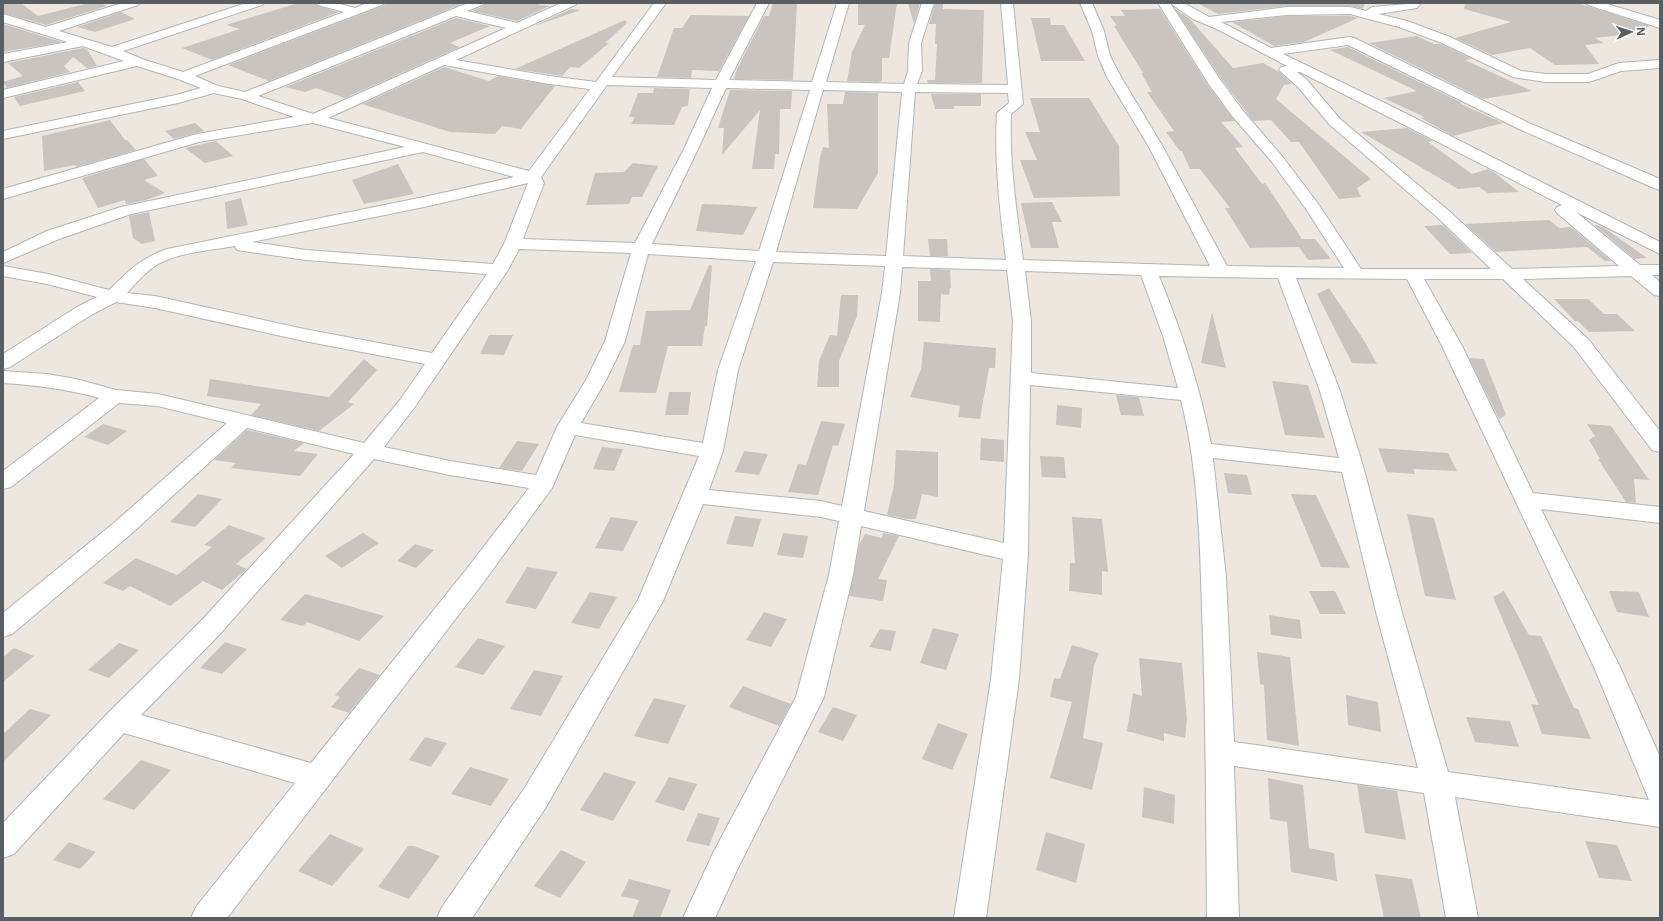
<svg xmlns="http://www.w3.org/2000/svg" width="1663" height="921" font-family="'Open Sans',sans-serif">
	<rect width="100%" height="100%" fill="#ede7df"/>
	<g fill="#c9c4bf">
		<polygon points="3,3 21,3 38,16 89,3 100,3 107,6 46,25 3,13"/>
		<polygon points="298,3 314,3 318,6 339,12 212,60 182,48 240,29 226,25"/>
		<polygon points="386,3 464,3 269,81 228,65 383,6"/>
		<polygon points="486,3 542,3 538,5 550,6 517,21 472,11 483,6"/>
		<polygon points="773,3 797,3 793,80 734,79 737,69 764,16 769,16"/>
		<polygon points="858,3 897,3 889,58 882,58 882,81 878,82 847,81 852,52 865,25 858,25"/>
		<polygon points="908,3 920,3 914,24"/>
		<polygon points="1197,3 1365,3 1363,9 1350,6 1287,6 1218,14"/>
		<polygon points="1465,3 1578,3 1650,26 1621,35 1595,38 1604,43 1585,45 1599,64 1555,65 1530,48 1492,55 1455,38 1511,22 1464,9"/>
		<polygon points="935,4 943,4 943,9 984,10 982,83 928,83 927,80 935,80 937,44 935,44 936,24 929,24"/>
		<polygon points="571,9 581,10 534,26"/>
		<polygon points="1160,9 1207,84 1235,121 1221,122 1243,147 1235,148 1262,184 1265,183 1302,239 1315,239 1331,259 1308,260 1299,247 1250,248 1225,208 1230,208 1200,169 1190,169 1182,151 1180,151 1166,132 1174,131 1147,92 1152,92 1141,73 1143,73 1114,26 1117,26 1110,16 1125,16 1121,10"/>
		<polygon points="1175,9 1189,18 1233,68 1263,63 1281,73 1292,84 1284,85 1276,99 1371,179 1357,188 1361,197 1339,199 1299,142 1291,142 1271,120 1253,121 1220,77"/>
		<polygon points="121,12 135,19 95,32 77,27"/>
		<polygon points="691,15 749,16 719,71 692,70 691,78 657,77 674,28 682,28"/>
		<polygon points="1287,16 1350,16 1358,18 1304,42 1274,46 1232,22"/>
		<polygon points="456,18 490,26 450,43 460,47 345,98 316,88 305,92 285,87"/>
		<polygon points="1031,18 1050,18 1051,25 1064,25 1085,61 1041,61"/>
		<polygon points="625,20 627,23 605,43 609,43 579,68 570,67 562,76 515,69"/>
		<polygon points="3,24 62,42 3,52"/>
		<polygon points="1417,36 1434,44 1441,44 1472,59 1465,60 1532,91 1483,99 1369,43"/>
		<polygon points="1348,47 1462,103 1459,103 1503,123 1453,136 1421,118 1424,117 1384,98 1417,91 1330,50"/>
		<polygon points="83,48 87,49 97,66 87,68 73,57 64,66 70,72 7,88 3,82 23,76 8,63"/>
		<polygon points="444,67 489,81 498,76 555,86 521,129 502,126 495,134 450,132 362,104"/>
		<polygon points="78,82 85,91 20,106 14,97"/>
		<polygon points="654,88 690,89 688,106 682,107 674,125 631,124 635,117 629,117 638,93 653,93"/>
		<polygon points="730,90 792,91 791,109 780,109 779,154 775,154 774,169 752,169 760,110 722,155 724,128 718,128"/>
		<polygon points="845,92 878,93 878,173 857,209 813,208 820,157 823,147 829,148 827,104 843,104"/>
		<polygon points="931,94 981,94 981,106 954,106 954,109 935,109"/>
		<polygon points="1030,98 1089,98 1119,146 1120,196 1034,198 1020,160 1037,160 1025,132 1040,132"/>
		<polygon points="110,120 125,140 127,140 136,150 76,167 75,165 44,171 42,136"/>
		<polygon points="195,123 204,131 174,139 165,131"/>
		<polygon points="1407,128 1433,141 1428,142 1472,174 1488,169 1495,173 1519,192 1488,193 1479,187 1458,189 1361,132"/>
		<polygon points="216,141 233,156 205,163 185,148"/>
		<polygon points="144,159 158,176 144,180 165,193 146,200 126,204 125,200 98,208 82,178"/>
		<polygon points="633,163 658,166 642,197 632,197 629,204 586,205 595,173 624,172"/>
		<polygon points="398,164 414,194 364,204 352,180"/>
		<polygon points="241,198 248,225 227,229 225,202"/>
		<polygon points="1052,202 1062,222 1052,222 1059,248 1031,248 1021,203"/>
		<polygon points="702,204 729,205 757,207 743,235 696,231"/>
		<polygon points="149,212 155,241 142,244 133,238 129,216"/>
		<polygon points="1549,220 1559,228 1571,227 1611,261 1605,261 1587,247 1496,252 1465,224"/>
		<polygon points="1443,225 1472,253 1450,254 1424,226"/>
		<polygon points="1594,225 1603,227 1647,258 1635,259"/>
		<polygon points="928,239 947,239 948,256 930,256"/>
		<polygon points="709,265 712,266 707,326 705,326 702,346 668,346 656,393 619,392 633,345 640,345 646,311 690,310"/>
		<polygon points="930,269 950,270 951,288 950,288 949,295 941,294 940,322 918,321 918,281 931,281"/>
		<polygon points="1329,288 1365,342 1377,364 1352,363 1317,294"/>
		<polygon points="841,295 858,295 857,316 839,361 839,387 817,387 819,361 830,335 837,336"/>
		<polygon points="1554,299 1588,299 1604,314 1617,314 1635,331 1589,332 1578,321 1575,321"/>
		<polygon points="1212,312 1226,368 1201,363"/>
		<polygon points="489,335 513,335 504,355 480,354"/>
		<polygon points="924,342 996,348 995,368 989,368 980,419 958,417 960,406 910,397 921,369"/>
		<polygon points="1469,358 1484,359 1506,415 1499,419"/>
		<polygon points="364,359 377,370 348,402 354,404 319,431 251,415 261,404 207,396 210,379 329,397"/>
		<polygon points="1272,381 1308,385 1325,438 1285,435"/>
		<polygon points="669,392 691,392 688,415 665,415"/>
		<polygon points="1116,395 1139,397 1144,416 1121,415"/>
		<polygon points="1057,405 1082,408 1081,428 1056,425"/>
		<polygon points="821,421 845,424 838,446 833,445 818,495 788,492 798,464 806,465"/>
		<polygon points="103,424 127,431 108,445 84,437"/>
		<polygon points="1587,424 1611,426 1649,480 1634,479 1636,503 1626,502 1598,459 1600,459 1589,440 1595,436"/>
		<polygon points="247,430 304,443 294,451 318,454 300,476 231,468 236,463 214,460"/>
		<polygon points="981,438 1004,440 1004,462 980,460"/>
		<polygon points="517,441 539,444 522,471 499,468"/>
		<polygon points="602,447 623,449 614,471 593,469"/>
		<polygon points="1378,448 1448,453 1457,471 1413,469 1415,474 1387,472"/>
		<polygon points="896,450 938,452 938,497 922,494 916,519 907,519 887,515 894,485"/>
		<polygon points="744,451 768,454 759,475 735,472"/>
		<polygon points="1040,456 1064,457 1066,478 1042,477"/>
		<polygon points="1224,473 1247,475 1252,495 1228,493"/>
		<polygon points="198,494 222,499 195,527 170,522"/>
		<polygon points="1291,494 1316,495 1350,568 1321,567"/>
		<polygon points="1407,514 1434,518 1456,600 1425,596"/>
		<polygon points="735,516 761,519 753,547 726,544"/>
		<polygon points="611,517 638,521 623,551 595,548"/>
		<polygon points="1072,517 1102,519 1108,572 1102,571 1102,595 1069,591 1070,563 1075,563"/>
		<polygon points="229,525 266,538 236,564 247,569 222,590 203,581 170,606 130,586 123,591 103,583 136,558 177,575 212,547 204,545"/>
		<polygon points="363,533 379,543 342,568 325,556"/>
		<polygon points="783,533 808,536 803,558 777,555"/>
		<polygon points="883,533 899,536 878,579 887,580 883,601 849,596 859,545 865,534 882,538"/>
		<polygon points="415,544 434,550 416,568 397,561"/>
		<polygon points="527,567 558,572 536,609 505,603"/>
		<polygon points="1309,591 1335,591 1346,614 1320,614"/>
		<polygon points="1504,591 1529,635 1541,636 1574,708 1578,709 1591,739 1542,734 1531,704 1539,705 1493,597"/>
		<polygon points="1609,591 1639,592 1649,617 1617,612"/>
		<polygon points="590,592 617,597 599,629 571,623"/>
		<polygon points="305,594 346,605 384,616 359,641 307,622 303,626 280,620"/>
		<polygon points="764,612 787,619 771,647 746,640"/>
		<polygon points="1269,615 1300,620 1302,639 1271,635"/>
		<polygon points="933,628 959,634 946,670 920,663"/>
		<polygon points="880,629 896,631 891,651 869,647"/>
		<polygon points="478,638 505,646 483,675 455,667"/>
		<polygon points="225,642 247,649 222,674 200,668"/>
		<polygon points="119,643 139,650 109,678 88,670"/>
		<polygon points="1072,645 1099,653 1094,666 1083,738 1103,743 1092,790 1050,778 1072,702 1050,697 1054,678 1060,679"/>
		<polygon points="14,648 34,656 3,682 3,657"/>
		<polygon points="1257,652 1290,657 1299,746 1267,740 1264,685 1260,684"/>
		<polygon points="1139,658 1182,663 1187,720 1185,738 1164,733 1164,741 1127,731 1133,693 1142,696"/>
		<polygon points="359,668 380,675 349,713 331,707 340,697 335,695"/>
		<polygon points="534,670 563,676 541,716 510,709"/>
		<polygon points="743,686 791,704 779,726 729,707"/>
		<polygon points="1346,695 1378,702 1381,732 1348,725"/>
		<polygon points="654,698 686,705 668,744 634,736"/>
		<polygon points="833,707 857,715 843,741 818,732"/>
		<polygon points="30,709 51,715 3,762 3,734"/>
		<polygon points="1466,717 1510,721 1519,747 1475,742"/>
		<polygon points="938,723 968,734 952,770 922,759"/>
		<polygon points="425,737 447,743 431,767 409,760"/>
		<polygon points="141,760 171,770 134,810 103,799"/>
		<polygon points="470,767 509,779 491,806 451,794"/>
		<polygon points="604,772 636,782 613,821 580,810"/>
		<polygon points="669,777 697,784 684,811 655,802"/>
		<polygon points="1268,778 1303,785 1309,848 1334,853 1337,881 1291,872 1287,822 1270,819"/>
		<polygon points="1357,785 1397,791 1406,840 1365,833"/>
		<polygon points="1144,787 1175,795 1174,824 1142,817"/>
		<polygon points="698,813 720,818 709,846 686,841"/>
		<polygon points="1046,832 1085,844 1076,883 1036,870"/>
		<polygon points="330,834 364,849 332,886 298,871"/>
		<polygon points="1585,841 1617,845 1632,881 1599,878"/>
		<polygon points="69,842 96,852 80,869 53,860"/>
		<polygon points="408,846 414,846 440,856 409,899 378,887"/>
		<polygon points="561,850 586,862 560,898 534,886"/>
		<polygon points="1375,874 1412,879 1421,918 1384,918"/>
		<polygon points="629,879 671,890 660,918 632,918 639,900 621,896"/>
	</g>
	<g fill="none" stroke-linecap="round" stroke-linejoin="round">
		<defs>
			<g id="street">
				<path d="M122,3h18l-2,2 -79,26 53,16 134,-44h18l-2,2 -139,46 19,8 41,13 161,-60 -26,-7 -2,-2h20l19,5 12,-5h17l-2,2 -187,71 23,10 27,6 223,-89h16l-2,2 -15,6 50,12 44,-20h16l-2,2 -119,55 93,16 47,6 58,-79h12l-54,74 104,3 41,-77h12l-40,77 83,2 25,-79h12l-23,79 78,2 4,-13 1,-28 13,-40h12l-13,40 1,28 -5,13 91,1 -7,-82h12l10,101 -12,10c-2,50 6,98 12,146l187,6 -61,-119 -42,-70 -9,-21 -6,-25 -12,-28h12l12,28 6,25 11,21 42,70 64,119 117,2 -38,-59 -34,-47 -39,-45 -25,-34 -50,-80h12l49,75 24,33 39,45 37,49 42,64h130l-54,-52 -107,-92 -33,-39 -18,-16 2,-3 6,-1 -68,-36 -26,-11 -23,-16h14l25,14 78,-10h63l16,4 6,-4 49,-4 -4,5 -39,6 29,7 43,16 71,34 25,3h42l31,-11 41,-3v8l-39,3 -32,11h-43l-33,-5 -71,-34 -43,-16 -49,-13 -63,1 -66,7 50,26 79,-11 4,1 175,85 131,56v11l-6,-2 -135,-59 -171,-84 -65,9 112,54 265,134v12l-84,-42 64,53h20v10h-8l8,7v14l-6,-1 -23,-19 -108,3 65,60 72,92v21l-8,-2 -78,-103 -71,-68h-79l38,67 71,147 127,14v16l-119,-14 79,158 40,90v70l-205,-30 23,121h-32l-22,-125 -190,-27 5,152h-32c-1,-103 -1,-205 -5,-308 -2,-70 -4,-142 -21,-210l-151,-15 -2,169 -9,125 -33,239h-32l37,-239 12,-120 -142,-33 -8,49 -29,122 -87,173 -22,48h-32l30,-65 83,-156 33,-122 10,-54 -18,-4 -118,-13 -40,97 -117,206 -74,111h-35l5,-11 82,-118 114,-189 61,-144 -124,-21 -23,53 -69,95 -256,335h-36l5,-11 99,-124 -171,-50 -110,121 -11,4v-35l106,-111 92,-91 153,-167 -107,-26 -116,106 -119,100 -9,3v-24l112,-91 112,-99 -69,-17 -39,-3 -108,84 -8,2v-18l96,-73c-32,-9 -63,-13 -96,-15v-12l44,3 29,5 40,11 42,4 206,49 36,-43 25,-36 -121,-23 -149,-33 -39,-6 -25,13 -81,52 -7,2v-15l74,-47 20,-10 -50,-13 -44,-8v-10l45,8 61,16c21,-20 30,-31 58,-41l257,-52 90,-20 -91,-25 -292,62 -72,25 -56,24v-11l44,-21 74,-24 284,-60 -92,-24 -114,19 -196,57v-10l194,-55 97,-17 -52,-18 -28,-6 -36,10 -175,36v-8l173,-36 25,-7 -23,-9 -41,-13 -134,32v-8l121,-29 -41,-15 -80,16v-8l65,-12 -65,-20v-8l43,13zM456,16l50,12 -193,86 -55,-18zM444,65l105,19 41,5 -61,82 -201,-53zM1297,72h3l262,133 -5,2 -2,3 2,3 62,53 -107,3 -63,-58 -109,-92 -33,-39zM607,85l105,3 -28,61 -49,94 -112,-4 21,-56 -3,-6zM726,88l84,2 -51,161 -107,-7 46,-95zM823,90l79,2 -16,164 -110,-4zM915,92l93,1 1,10 -12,10c-3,49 3,98 9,147l-103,-4zM528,183l-24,61 -11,20 -187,-14 -54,-8 172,-35zM235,246l2,4 6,1 63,9 181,14 -55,79 -128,-24 -149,-33 -28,-3c10,-11 22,-25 35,-31 22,-10 49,-12 73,-16zM519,249l112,4 -26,88 -19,39 -29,47 -21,48 -86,-14 -66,-14 30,-39 94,-138zM648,254l108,7 -38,109 -15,73 -122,-20 25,-43 19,-39zM773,262l112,4 -3,27 -40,213 -21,-5 -112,-11 14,-39 15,-81zM902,267l105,3 6,51 -9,222 -140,-32 36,-218zM1025,271l116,4 22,61 15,52 -147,-15v-52zM1159,276l119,2 42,113 19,67 -128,-14c-11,-58 -30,-114 -52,-168zM1296,278l111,1 35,67 152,321 55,133 -201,-28 -45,-156 -40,-150 -23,-75zM1213,458l129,14 35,144 41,152 -184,-26 -8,-165zM374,459l76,16 79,13 -64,83 -154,192 -170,-48 78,-80z"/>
				<polygon points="1586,3 1604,3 1660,20 1660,28 1588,5"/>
			</g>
		</defs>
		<use href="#street" stroke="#b1b5b8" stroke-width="2"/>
		<use href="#street" fill="#fff" fill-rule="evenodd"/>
	</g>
	<rect width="1663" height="921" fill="none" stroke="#585e62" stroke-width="8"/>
	<g transform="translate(1631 32) rotate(87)" stroke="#ffffff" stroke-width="3" paint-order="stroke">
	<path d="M0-3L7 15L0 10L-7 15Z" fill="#585e62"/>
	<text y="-6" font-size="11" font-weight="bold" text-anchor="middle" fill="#585e62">N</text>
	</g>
</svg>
